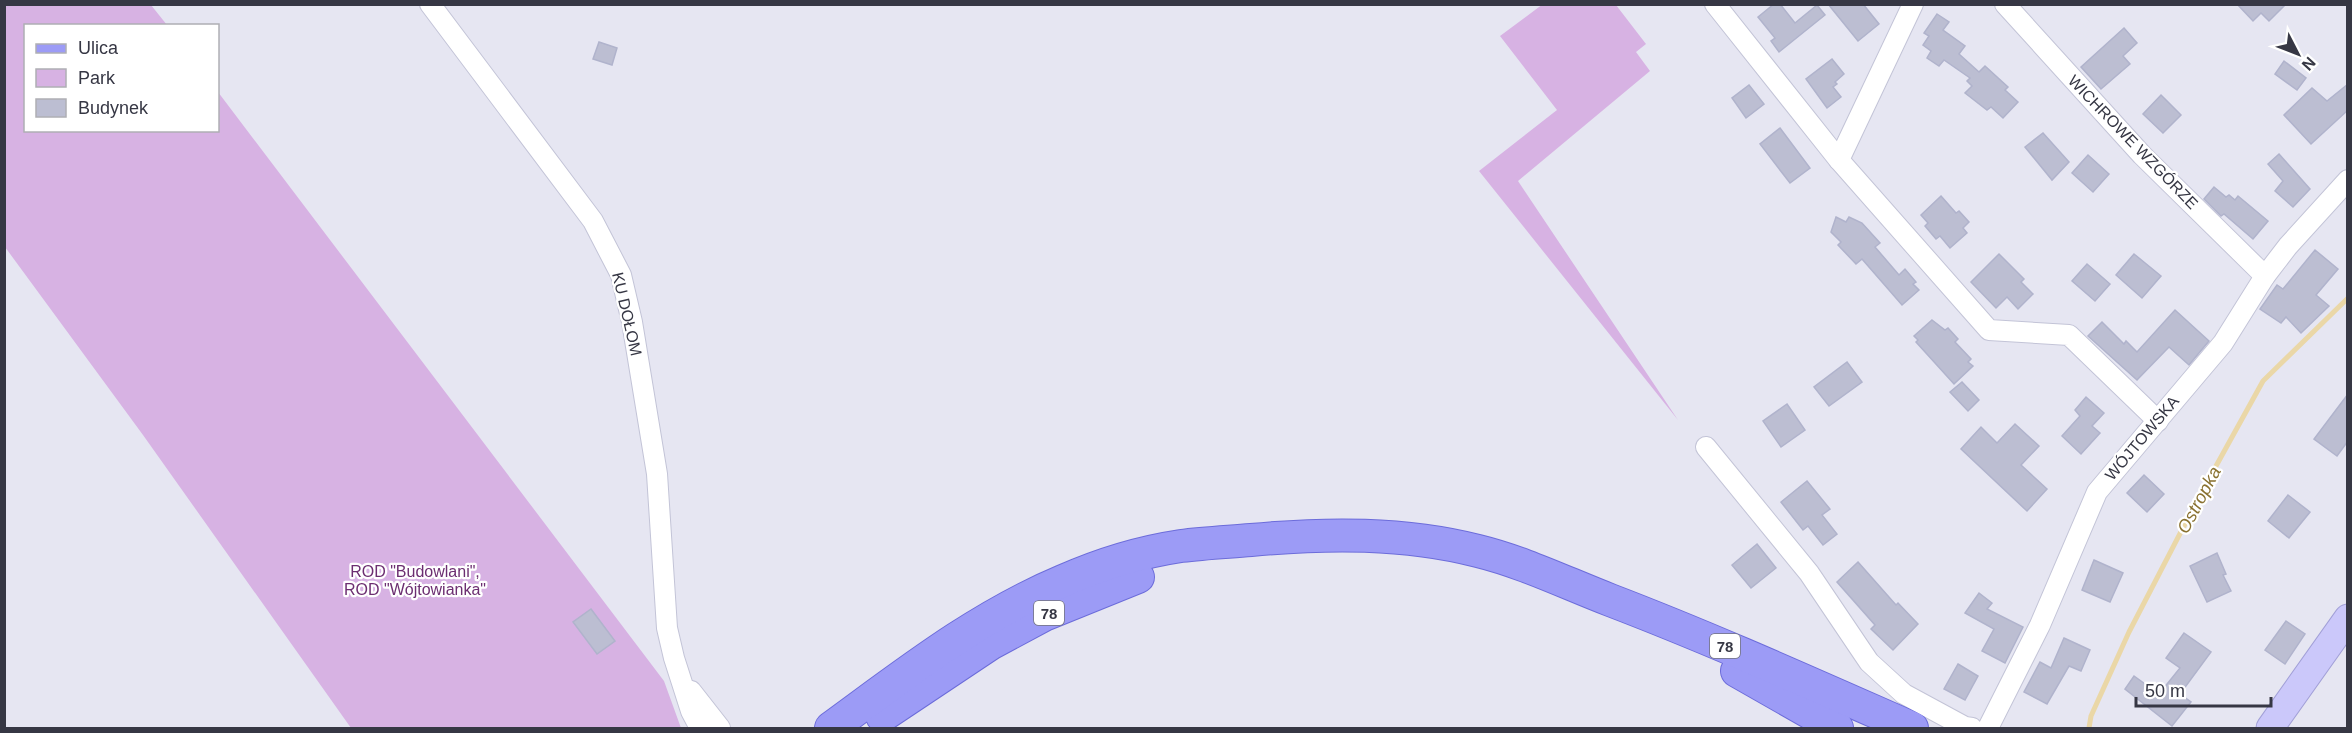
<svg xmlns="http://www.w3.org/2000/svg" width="2352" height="733" font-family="Helvetica,sans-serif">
	<rect width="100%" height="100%" fill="#e6e6f2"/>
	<g fill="#d7b2e3">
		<polygon points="1543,4 1616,5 1646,44 1636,52 1650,71 1518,181 1678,420 1479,171 1557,110 1500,36"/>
		<polygon points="4,5 151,5 167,25 26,26 26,130 218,130 218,92 664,681 681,728 351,728 143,435 5,247"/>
	</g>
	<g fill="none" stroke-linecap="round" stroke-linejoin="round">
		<polyline stroke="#ead7a7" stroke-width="5" points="2089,728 2091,716 2129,632 2200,495 2263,381 2348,298"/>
	</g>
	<g fill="#bcbed2" stroke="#b0b3cc" stroke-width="1.5">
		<polygon points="1774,4 1780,4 1795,23 1817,5 1825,15 1779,52 1771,41 1775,38 1758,17"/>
		<polygon points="1828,4 1863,4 1879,24 1858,41"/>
		<polygon points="2237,4 2286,4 2269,21 2261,13 2253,21"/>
		<polygon points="1937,14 1949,22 1943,30 1965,46 1959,54 1979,72 1985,66 2008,87 2005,90 2018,102 2003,118 1991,107 1987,110 1965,93 1972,86 1967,81 1970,78 1944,60 1939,66 1927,58 1931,51 1923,45 1929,36 1924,33"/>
		<polygon points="2124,28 2137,43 2123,56 2130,64 2101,89 2081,67"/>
		<polygon points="599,42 617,48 612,65 593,59"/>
		<polygon points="1832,59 1844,74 1835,82 1837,84 1833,87 1841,97 1827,108 1806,79"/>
		<polygon points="2284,61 2306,78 2297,90 2275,74"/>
		<polygon points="2348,84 2348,110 2311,144 2284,115 2312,88 2327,101"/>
		<polygon points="1749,85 1764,104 1746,118 1732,98"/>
		<polygon points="2161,95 2181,115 2163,133 2143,114"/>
		<polygon points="1780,128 1810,168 1790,183 1760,144"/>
		<polygon points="2043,133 2069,162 2052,180 2025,147"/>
		<polygon points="2279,154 2310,189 2293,207 2275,191 2283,181 2268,164"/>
		<polygon points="2088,155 2109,174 2093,192 2072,173"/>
		<polygon points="2214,187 2226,197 2229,195 2235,200 2238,196 2268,221 2253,239 2224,214 2221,216 2204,199"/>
		<polygon points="1941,196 1956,213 1959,211 1969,222 1963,228 1967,233 1950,248 1940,236 1936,239 1925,226 1928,223 1921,215"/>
		<polygon points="1836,217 1846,222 1849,217 1862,223 1880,243 1875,247 1899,275 1905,269 1916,282 1913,284 1919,290 1902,305 1862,259 1856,264 1838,245 1841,242 1831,232"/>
		<polygon points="2315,250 2338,269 2316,295 2329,306 2301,333 2286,317 2281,323 2260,309 2277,285 2283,289"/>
		<polygon points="1999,254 2024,279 2021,282 2033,294 2018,309 2007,297 1996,308 1971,282"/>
		<polygon points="2134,254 2161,276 2142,298 2116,275"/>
		<polygon points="2087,264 2110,284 2095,301 2072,281"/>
		<polygon points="2175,310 2209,341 2189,365 2169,347 2137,380 2088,336 2102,322 2124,344 2126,341 2137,352"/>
		<polygon points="1932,320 1945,330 1948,328 1958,339 1955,342 1971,359 1968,362 1973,366 1954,384 1916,342 1918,340 1914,336"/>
		<polygon points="1847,362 1862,382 1829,406 1814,387"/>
		<polygon points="1962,382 1979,400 1968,411 1950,392"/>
		<polygon points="2348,394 2348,441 2337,456 2314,439"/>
		<polygon points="2086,397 2104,413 2092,426 2100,433 2081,454 2062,436 2080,416 2075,410"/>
		<polygon points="1787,404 1805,430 1781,447 1763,421"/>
		<polygon points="2015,424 2039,446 2021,465 2047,489 2027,511 1961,449 1981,427 1997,443"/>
		<polygon points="2144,475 2164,494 2147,512 2127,493"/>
		<polygon points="1807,481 1830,509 1822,515 1837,534 1823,545 1808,526 1803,530 1781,502"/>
		<polygon points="2288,495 2310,512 2289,538 2268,521"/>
		<polygon points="1757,544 1776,568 1751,588 1732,565"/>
		<polygon points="2217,553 2226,574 2223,575 2231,591 2207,602 2190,566"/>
		<polygon points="2094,560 2123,573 2110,602 2082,590"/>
		<polygon points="1858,562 1896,605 1898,603 1918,624 1893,650 1871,629 1875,625 1837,582"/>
		<polygon points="1979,593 1992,603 1987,609 2023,627 2005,663 1982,651 1994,629 1965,613"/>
		<polygon points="591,609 615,641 597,654 573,622"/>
		<polygon points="2286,621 2305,634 2285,664 2265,650"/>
		<polygon points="2184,633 2211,652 2180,694 2191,702 2172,726 2125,689 2134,676 2159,694 2180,668 2166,658"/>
		<polygon points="2064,638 2090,650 2081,671 2069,666 2047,704 2024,692 2040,662 2051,668"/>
		<polygon points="1958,664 1978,676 1965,700 1944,689"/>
	</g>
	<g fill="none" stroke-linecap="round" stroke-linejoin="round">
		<defs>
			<g id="street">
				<polyline points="430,4 593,221 621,275 632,322 657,474 667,628 674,658 691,711 700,728"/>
				<polyline points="1715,4 1839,160 1989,330 2069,335 2158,421"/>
				<polyline points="2005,4 2142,155 2265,276"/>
				<polyline points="1839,160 1913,4"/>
				<polyline points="1706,447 1809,573 1869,662 1904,694 1965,727 1972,728"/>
				<polyline points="691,691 720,728"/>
				<polyline points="1988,728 2040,625 2097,492 2223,343 2265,276 2288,246 2348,180"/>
			</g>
			<polyline id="secondary" points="2270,728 2348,618"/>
			<g id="primary">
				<polyline points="1737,671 1837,728"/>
				<polyline points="882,716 990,644 1044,615 1138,577"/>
				<path d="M831,728c74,-54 146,-111 232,-147 36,-16 78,-29 118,-35 23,-3 46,-4 70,-6 75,-7 153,-8 227,11 45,11 88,32 132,49 102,39 202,84 302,128"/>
			</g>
		</defs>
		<use href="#street" stroke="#c3c4d7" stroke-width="22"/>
		<use href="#secondary" stroke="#a2a0d7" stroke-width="29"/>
		<use href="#primary" stroke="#6c6cda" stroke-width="34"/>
		<use href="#street" stroke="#fff" stroke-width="20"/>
		<use href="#secondary" stroke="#cbc8fa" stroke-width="27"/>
		<use href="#primary" stroke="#9c9bf6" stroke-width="32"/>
	</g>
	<g text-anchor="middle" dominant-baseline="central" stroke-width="4.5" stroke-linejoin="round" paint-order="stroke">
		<g fill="#fff" stroke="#72737c" stroke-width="1.5">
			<rect x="1034" y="601" width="30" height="24" rx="4.5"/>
			<rect x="1710" y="634" width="30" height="24" rx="4.5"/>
		</g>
		<g font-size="15" font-weight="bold" fill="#363744">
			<text x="1049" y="613">78</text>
			<text x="1725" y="646">78</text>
		</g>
		<g font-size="16" fill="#363744" stroke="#fff">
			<text transform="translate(2133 142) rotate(46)">WICHROWE WZGÓRZE</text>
			<text transform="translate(627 314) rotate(77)">KU DOŁOM</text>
			<text transform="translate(2142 438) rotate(-50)">WÓJTOWSKA</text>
		</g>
		<g font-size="16" fill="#6c2e71" stroke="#fff">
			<text x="415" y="571">ROD "Budowlani",<tspan x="415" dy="18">ROD "Wójtowianka"</tspan></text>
		</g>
		<g font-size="18" font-style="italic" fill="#897130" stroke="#fff">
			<text transform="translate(2199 500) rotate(-62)">Ostropka</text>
		</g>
	</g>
	<rect width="2352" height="733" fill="none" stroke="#363744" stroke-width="12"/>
	<rect x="24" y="24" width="195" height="108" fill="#ffffff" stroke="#afafb4" stroke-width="1.5"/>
	<rect x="36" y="44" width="30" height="9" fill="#9c9bf6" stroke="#afafb4" stroke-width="1.5"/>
	<text x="78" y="54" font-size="18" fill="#363744">Ulica</text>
	<rect x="36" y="69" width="30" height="18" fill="#d7b2e3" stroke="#afafb4" stroke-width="1.5"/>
	<text x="78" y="84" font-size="18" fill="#363744">Park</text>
	<rect x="36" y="99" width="30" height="18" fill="#bcbed2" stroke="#afafb4" stroke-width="1.5"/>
	<text x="78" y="114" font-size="18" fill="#363744">Budynek</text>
	<g transform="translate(2298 54) rotate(132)" stroke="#ffffff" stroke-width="4.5" paint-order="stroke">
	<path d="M0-4.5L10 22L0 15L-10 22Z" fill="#363744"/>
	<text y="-9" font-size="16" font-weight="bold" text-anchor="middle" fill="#363744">N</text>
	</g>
	<path d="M2136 697v9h135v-9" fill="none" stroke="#363744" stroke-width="3"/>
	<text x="2145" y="697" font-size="18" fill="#363744" stroke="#ffffff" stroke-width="4.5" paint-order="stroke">50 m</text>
</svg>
